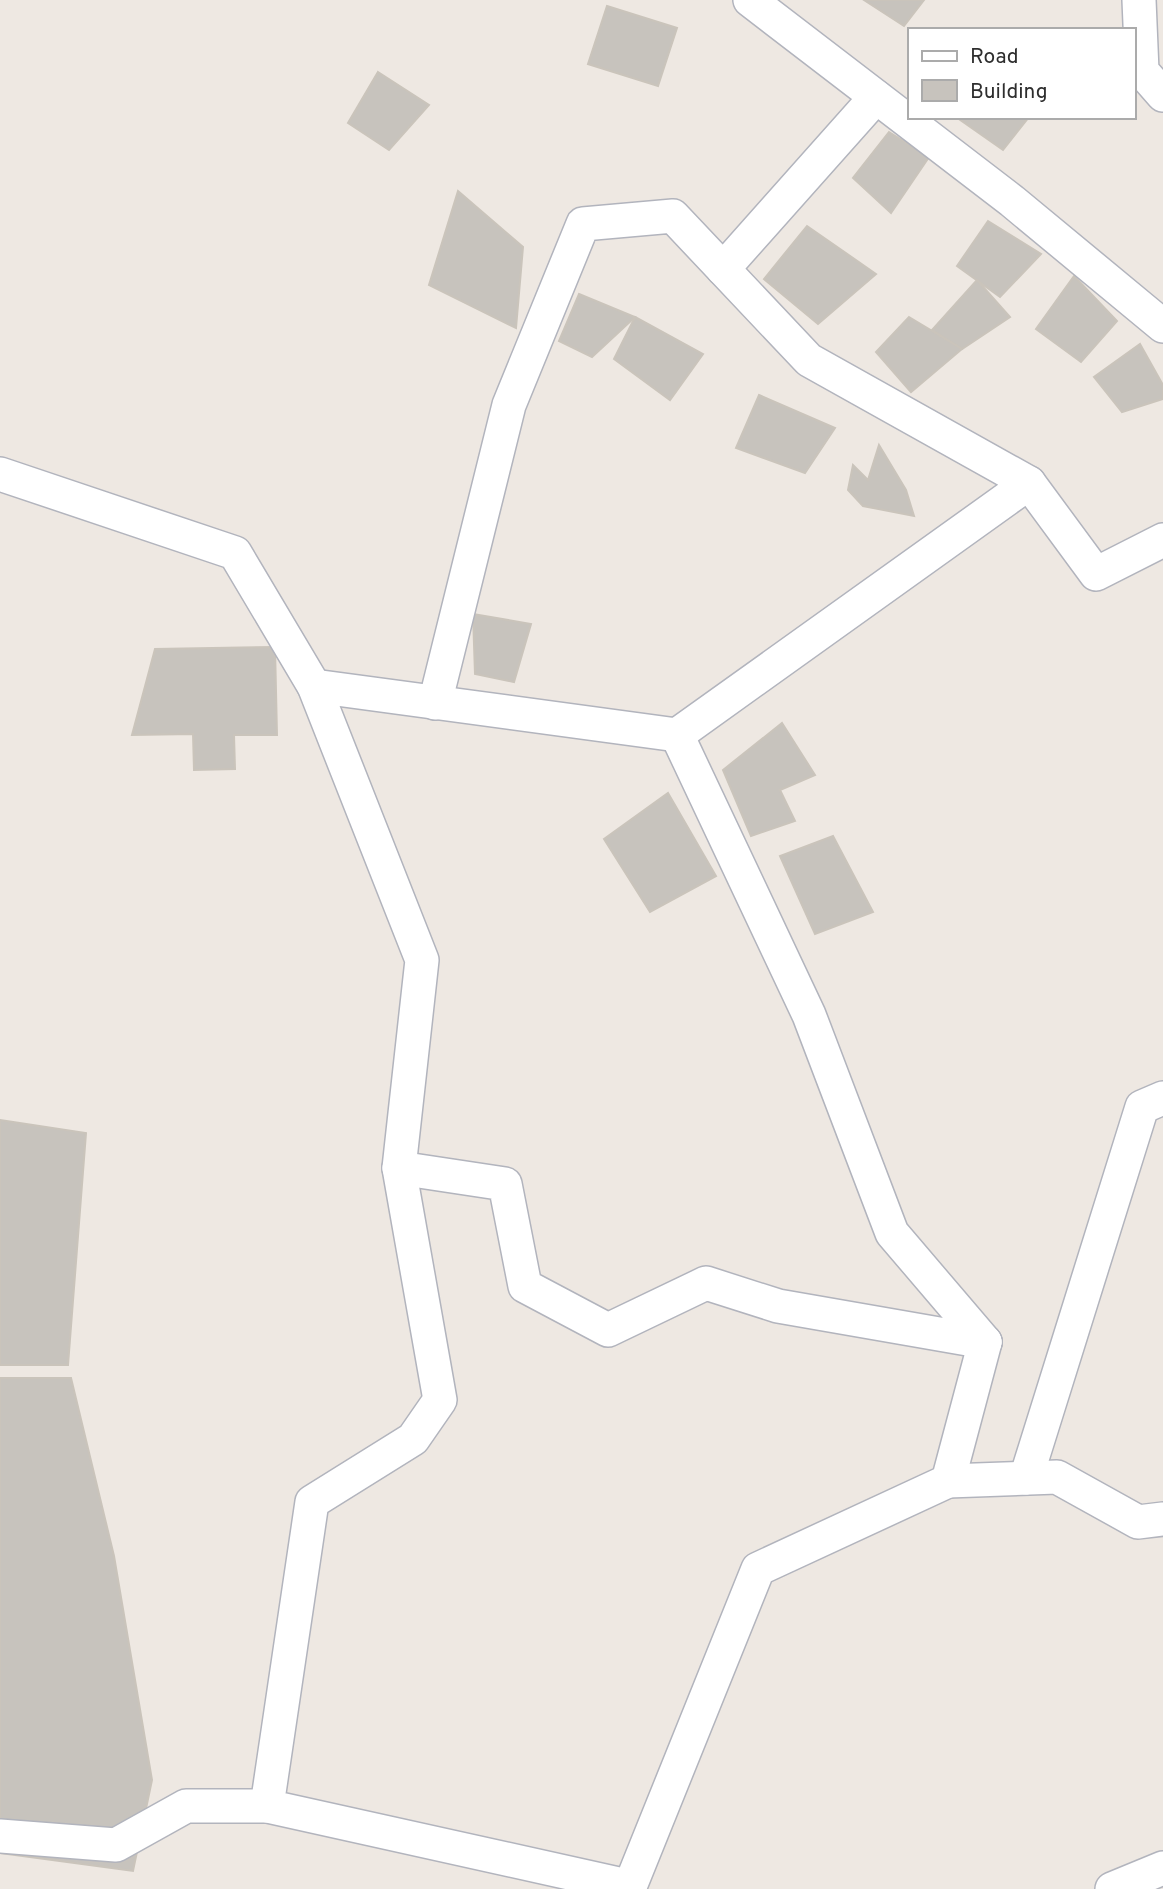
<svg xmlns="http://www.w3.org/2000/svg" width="1163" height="1889" font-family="Overpass,sans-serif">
	<rect width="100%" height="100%" fill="#eee8e2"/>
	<g fill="#c7c3bd" stroke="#cac4bb" stroke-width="2">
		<polygon points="864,0 924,0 904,26"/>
		<polygon points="607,6 677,28 658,86 588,64"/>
		<polygon points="378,72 429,105 389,150 348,123"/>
		<polygon points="956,117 1029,117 1003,150"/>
		<polygon points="889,132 929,157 891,213 853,178"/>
		<polygon points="458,191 523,247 516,328 429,285"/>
		<polygon points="988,221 1041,254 1000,297 957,266"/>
		<polygon points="807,226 876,274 818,324 764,279"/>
		<polygon points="1074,276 1117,321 1081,362 1036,329"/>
		<polygon points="977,280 1010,317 962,349 932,330"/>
		<polygon points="579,294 635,317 592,357 559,341"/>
		<polygon points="635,317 703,354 670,400 614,359"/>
		<polygon points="909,317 962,349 911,392 876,352"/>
		<polygon points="1140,344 1163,385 1163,399 1122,412 1094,377"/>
		<polygon points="759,395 835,428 805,473 736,448"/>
		<polygon points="879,445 906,490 914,516 863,506 848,490 853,465 868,480"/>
		<polygon points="473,614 531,624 514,682 475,674"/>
		<polygon points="275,647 277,735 234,735 235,769 194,770 193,734 132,735 155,649"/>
		<polygon points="782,723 815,775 780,790 795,821 751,836 723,770"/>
		<polygon points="668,793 716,876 650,912 604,839"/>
		<polygon points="833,836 873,912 815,934 780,856"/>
		<polygon points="0,1120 86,1133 68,1365 0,1365"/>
		<polygon points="0,1378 71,1378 114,1556 152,1780 133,1871 0,1853"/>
	</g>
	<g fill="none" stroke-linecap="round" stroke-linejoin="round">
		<defs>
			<g id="minor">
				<polyline points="750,0 1012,201 1163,326"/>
				<polyline points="1139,0 1142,71 1163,95"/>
				<polyline points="723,269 876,97"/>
				<polyline points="0,474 235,553 314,686 422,960 399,1168 440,1400 413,1439 312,1502 267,1806 628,1886"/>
				<polyline points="1029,483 1096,574 1163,540"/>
				<polyline points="314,686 677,735"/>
				<polyline points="435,703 509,405 583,224 673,216 809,360 1029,483 677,735 809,1015 892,1233 985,1342"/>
				<polyline points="399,1168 505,1184 525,1286 608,1330 706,1283 778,1306 985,1342"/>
				<polyline points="1026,1478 1142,1107 1163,1098"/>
				<polyline points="948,1481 1057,1477 1138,1522 1163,1519"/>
				<polyline points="0,1836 116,1845 186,1806 267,1806"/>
				<polyline points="629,1889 758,1569 948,1481 985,1342"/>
				<polyline points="1112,1889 1163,1868"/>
			</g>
		</defs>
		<use href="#minor" stroke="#b2b4bd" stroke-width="36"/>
		<use href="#minor" stroke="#fff" stroke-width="33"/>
	</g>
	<rect x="908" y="28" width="228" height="91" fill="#ffffff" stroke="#ababab" stroke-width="2"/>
	<rect x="922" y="51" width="35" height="10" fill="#ffffff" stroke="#ababab" stroke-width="2"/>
	<text x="970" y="63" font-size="21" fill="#2e2e2e">Road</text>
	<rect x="922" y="80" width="35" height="21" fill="#c7c3bd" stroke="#ababab" stroke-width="2"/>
	<text x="970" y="98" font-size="21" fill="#2e2e2e">Building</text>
</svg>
